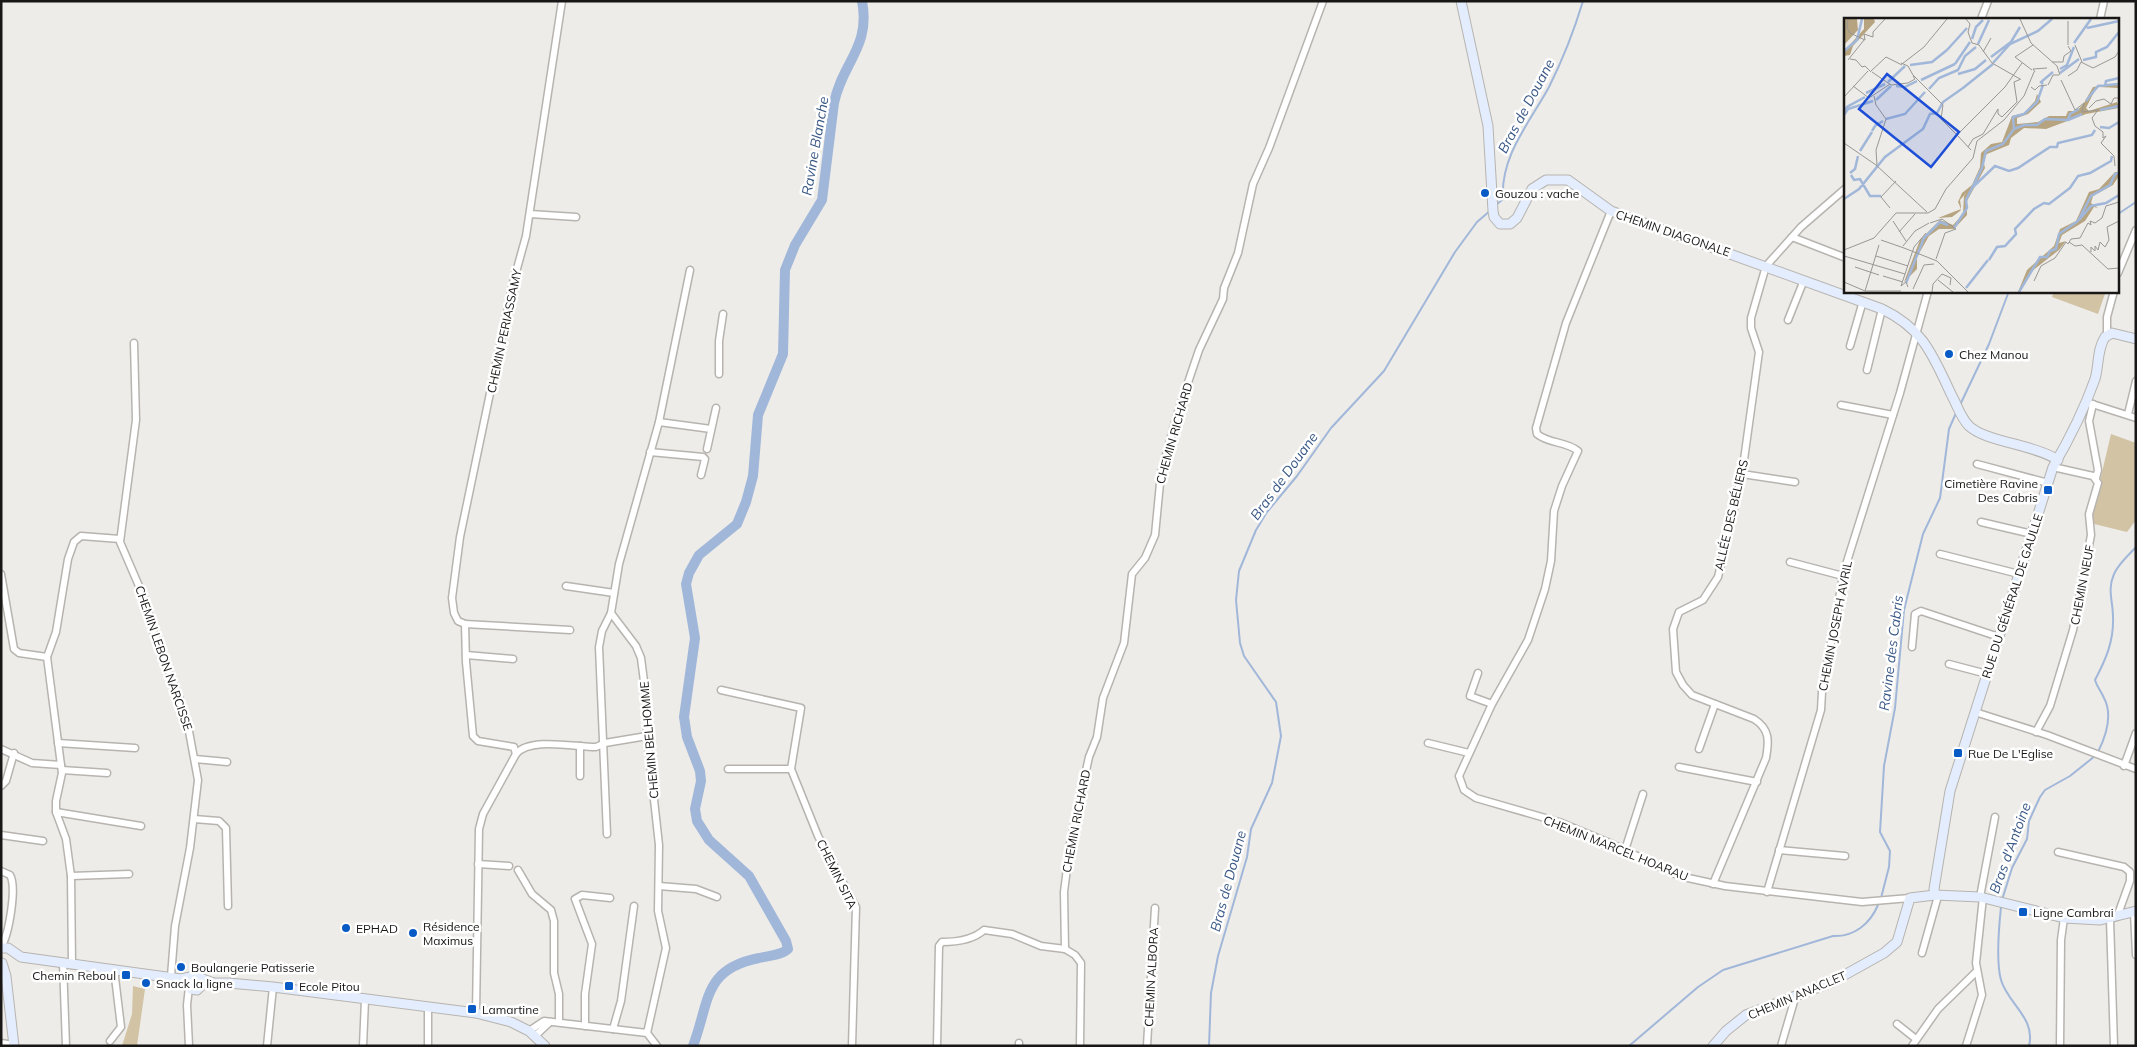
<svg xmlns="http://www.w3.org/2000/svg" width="2137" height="1047" font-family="Mulish,sans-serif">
	<rect width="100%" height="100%" fill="#eeece8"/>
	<g fill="#d2c3a4">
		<polygon points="2054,291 2106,291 2098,314 2052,297"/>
		<polygon points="2111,434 2136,443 2136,520 2127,532 2090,523"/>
		<polygon points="133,986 145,989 137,1046 122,1046 132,1014"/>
	</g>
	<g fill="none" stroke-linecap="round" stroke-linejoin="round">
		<g stroke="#a1b7d9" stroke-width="2">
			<path d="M1496,205l7,-6c-3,-43 27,-77 46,-112 14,-28 25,-56 34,-86"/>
			<polyline points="2118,214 2136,202"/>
			<polyline points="1960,405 1989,344 2009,291"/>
			<path d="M2098,752c8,-16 15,-37 6,-54 -3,-7 -7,-11 -9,-18 11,-21 19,-39 18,-63 0,-16 -6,-27 1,-43 5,-11 14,-18 22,-27"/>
			<polyline points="1881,898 1889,867 1890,851 1880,832 1884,766 1895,708 1904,610 1923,534 1940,498 1949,429 1956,413"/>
			<polyline points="2002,900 2012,868 2027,839 2029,821 2040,797 2045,790 2070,776 2095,756"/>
			<path d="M2001,907c-2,19 -5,55 0,73 7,24 35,38 28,66"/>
			<polyline points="1209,1046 1211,993 1218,956 1247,857 1251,829 1272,783 1281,736 1276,702 1244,656 1240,643 1236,600 1239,571 1256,530 1267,512 1297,476 1331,428 1384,371 1455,252 1477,222 1491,210"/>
			<path d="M1629,1046l69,-59 25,-17 110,-34c21,1 37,-12 45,-31"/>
		</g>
		<path stroke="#a1b7d9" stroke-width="10" d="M693,1046c17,-45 10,-77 66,-88 8,-2 23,-3 29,-9l-2,-8 -37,-65 -40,-36 -12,-19 -2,-12 6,-28 -1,-10 -13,-34 -3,-20 11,-79 -9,-54 3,-11 10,-18 38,-31 9,-22 7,-26 5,-61 25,-61 2,-84 10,-25 27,-45 12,-97c8,-40 37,-56 28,-102"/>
		<defs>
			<g id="street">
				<polyline points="1981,19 1988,1"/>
				<polyline points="2100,19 2104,1"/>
				<path d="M1611,211l-45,112 -30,105 1,6c12,10 29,7 41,17l-16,35 -8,25 -3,50 -6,28 -17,51 -36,64 -33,72 5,14 12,8 83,24 53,22 67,32 46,10 137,16 48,-4"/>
				<polyline points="530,214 576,217"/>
				<polyline points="1792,237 1846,258"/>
				<polyline points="2118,273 2136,230"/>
				<polyline points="1788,320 1804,280"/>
				<polyline points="2107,334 2107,317 2114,291"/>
				<polyline points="134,343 136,420 120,542 145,600 153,631 181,703 188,726 198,780 190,848 175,926 171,976"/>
				<polyline points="1850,346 1863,301"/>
				<polyline points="1867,370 1882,309"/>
				<polyline points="719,374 719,341 723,314"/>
				<polyline points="2089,403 2136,418"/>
				<polyline points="2093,404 2089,421 2098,470 2096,478"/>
				<polyline points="1841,405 1893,415"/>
				<polyline points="2128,414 2136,381"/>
				<polyline points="659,422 711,429"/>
				<polyline points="707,449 716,408"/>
				<polyline points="650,452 703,457 705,459 701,475"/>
				<polyline points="1977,464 2048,483"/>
				<polyline points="1742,474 1795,482"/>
				<polyline points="1981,522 2032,534"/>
				<polyline points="1940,554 2019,574"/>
				<polyline points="1790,562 1843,576"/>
				<polyline points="1,574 14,649 19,653 47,657"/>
				<polyline points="566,586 614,593"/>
				<polyline points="465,624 570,630"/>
				<polyline points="1912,647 1915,614 1921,611 1999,637"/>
				<polyline points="466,655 513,659"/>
				<polyline points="1949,664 1987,674"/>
				<polyline points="1478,673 1470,696 1492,704"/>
				<polyline points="721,690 801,708 791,769 818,836 856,907 852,1046"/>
				<polyline points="1975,712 2047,735 2136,769"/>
				<polyline points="2036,732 2050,706 2073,630 2091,535 2089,514 2098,483 2093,476 2053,467"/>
				<polyline points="58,743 135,748"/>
				<polyline points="1428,743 1469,753"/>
				<polyline points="580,746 580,776"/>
				<polyline points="1,749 32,763 61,765"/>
				<polyline points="1699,749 1715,704"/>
				<polyline points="516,754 514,747 478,741 473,736 466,662 465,624 458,621 454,613 452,598 460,537 513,283 526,236 562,1"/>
				<polyline points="195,759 227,762"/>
				<polyline points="2124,766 2136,733"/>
				<polyline points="1679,767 1757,782"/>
				<polyline points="728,769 791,769"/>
				<polyline points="62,770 107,773"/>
				<polyline points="1,786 6,781 14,753"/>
				<polyline points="56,812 141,826"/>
				<polyline points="194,819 219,821 226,828 228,906"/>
				<polyline points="607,834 599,647 602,631 611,613"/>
				<polyline points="1,835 43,841"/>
				<polyline points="1625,850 1643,794"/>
				<polyline points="1779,850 1845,856"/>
				<polyline points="2058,852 2124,867 2130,872 2130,881 2117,917"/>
				<polyline points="478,864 509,866"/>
				<polyline points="518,870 532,894 551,910 554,921 554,973 559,994 559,1022"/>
				<path d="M1,871l9,4c7,12 -1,60 -9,72"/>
				<polyline points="71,876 129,874"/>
				<path d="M1713,884l53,-126c3,-17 4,-29 -12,-39l-62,-24 -9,-10 -7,-13 -3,-43 6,-17 24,-12 15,-23 24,-103 17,-122 -8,-24v-10l15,-52 35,-39 45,-39"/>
				<polyline points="659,886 696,889 717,897"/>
				<polyline points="1767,892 1821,710 1822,692 1844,571 1900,393 1928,291"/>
				<polyline points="1980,897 1995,817"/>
				<polyline points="2134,912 2136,955"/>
				<polyline points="2110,919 2114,1046"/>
				<polyline points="1922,953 1938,896"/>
				<polyline points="63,963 66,1046"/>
				<polyline points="72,965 71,876 66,839 56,812 56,801 62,773 47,657 56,632 68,559 74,542 81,536 120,539"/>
				<polyline points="189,987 187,1005 189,1046"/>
				<polyline points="428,1008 428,1046"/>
				<path d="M476,1013l3,-184 4,-15 33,-60c14,-17 58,-7 80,-7l9,-4 42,-7"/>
				<polyline points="1897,1024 1916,1039"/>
				<polyline points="585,1026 585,994 592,944 575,899 582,895 610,898"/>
				<polyline points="613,1029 621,1001 634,906"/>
				<polyline points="529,1031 544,1021 647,1033 666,948 658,911 659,845 647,736 647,705 641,658 636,646 611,613 619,564 659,422 690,270"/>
				<polyline points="647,1033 657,1046"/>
				<polyline points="535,1036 550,1022"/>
				<polyline points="110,1041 121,1027 114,969"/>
				<polyline points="1,1043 14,1045"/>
				<polyline points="267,1046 273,987"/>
				<polyline points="363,1046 365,1000"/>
				<path d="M937,1046l2,-100 3,-4c14,0 31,-2 42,-12l28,4 29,12 24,3"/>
				<polyline points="1019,1046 1019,1043"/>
				<polyline points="1080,1046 1081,963 1075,955 1065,949 1064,892 1070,844 1089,757 1097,737 1103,698 1124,643 1132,574 1145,558 1155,535 1161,473 1177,415 1199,350 1223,299 1224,288 1238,253 1253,184 1269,148 1323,1"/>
				<polyline points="1147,1046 1155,908"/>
				<polyline points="1781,1046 1795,998"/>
				<polyline points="1912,1046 1938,1009 1977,971"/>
				<polyline points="1966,1046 1982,995 1976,963 1983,897"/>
				<polyline points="2060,1046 2061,940 2064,918"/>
			</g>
			<g id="secondary">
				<path d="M1461,1l27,125 5,85 1,6 6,7h10l7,-6 15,-29 14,-9h22l43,31 271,98c42,20 51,47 70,87 5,9 9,22 17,30 17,16 64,18 89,34"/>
				<path d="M1935,895l-1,-6 16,-98 103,-324c17,-29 31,-57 42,-88 4,-13 2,-30 10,-42l7,-4 24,6"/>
				<polyline points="1,948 8,948 21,957 181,979 195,976 213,983"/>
				<polyline points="2,963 6,976 14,1046"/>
				<polyline points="191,977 188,983 191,989 197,990 202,985"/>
				<polyline points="202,985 213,983 229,983 273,987 476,1013 511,1022 529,1031 545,1046"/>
				<polyline points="1713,1046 1726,1031 1746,1015 1832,982 1884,953 1897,942 1910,898 1935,895 1980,897 2064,918 2100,920 2136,911"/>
			</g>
		</defs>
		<use href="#street" stroke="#b7b4b0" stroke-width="9"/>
		<use href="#secondary" stroke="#b7b4b0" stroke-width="11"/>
		<use href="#street" stroke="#fff" stroke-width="6"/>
		<use href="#secondary" stroke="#e3edfd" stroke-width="9"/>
	</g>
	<g fill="#085bc5" stroke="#fff" stroke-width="2">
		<circle cx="1485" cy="193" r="5"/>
		<circle cx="1949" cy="354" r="5"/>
		<rect x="2043" y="485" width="10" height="10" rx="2.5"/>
		<rect x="1953" y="748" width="10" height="10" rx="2.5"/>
		<rect x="2018" y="907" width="10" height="10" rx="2.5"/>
		<circle cx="346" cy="928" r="5"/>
		<circle cx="413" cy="933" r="5"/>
		<circle cx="181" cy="967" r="5"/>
		<rect x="121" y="970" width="10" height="10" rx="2.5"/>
		<circle cx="146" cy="983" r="5"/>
		<rect x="284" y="981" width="10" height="10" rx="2.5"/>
		<rect x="467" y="1004" width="10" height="10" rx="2.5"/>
	</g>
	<g text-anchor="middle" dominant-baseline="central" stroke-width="5" stroke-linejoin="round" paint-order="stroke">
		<g font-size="12" fill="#181716" stroke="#fff" text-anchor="start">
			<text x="1495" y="193">Gouzou : vache</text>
			<text x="1959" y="354">Chez Manou</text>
			<text x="2038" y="483" text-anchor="end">Cimetière Ravine<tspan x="2038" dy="14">Des Cabris</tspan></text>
			<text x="1968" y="753">Rue De L'Eglise</text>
			<text x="2033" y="912">Ligne Cambrai</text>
			<text x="423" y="926">Résidence<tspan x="423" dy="14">Maximus</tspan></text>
			<text x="356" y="928">EPHAD</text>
			<text x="191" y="967">Boulangerie Patisserie</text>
			<text x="116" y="975" text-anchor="end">Chemin Reboul</text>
			<text x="156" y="983">Snack la ligne</text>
			<text x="299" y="986">Ecole Pitou</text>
			<text x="482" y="1009">Lamartine</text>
		</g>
		<g font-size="12" fill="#181716" stroke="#fff">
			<text transform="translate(1673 233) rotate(19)">CHEMIN DIAGONALE</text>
			<text transform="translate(504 331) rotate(-78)">CHEMIN PERIASSAMY</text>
			<text transform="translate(1174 433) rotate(-74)">CHEMIN RICHARD</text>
			<text transform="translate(1731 515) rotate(-77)">ALLÉE DES BÉLIERS</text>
			<text transform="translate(2082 585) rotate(-79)">CHEMIN NEUF</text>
			<text transform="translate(2012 596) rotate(-72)">RUE DU GÉNÉRAL DE GAULLE</text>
			<text transform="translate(1835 626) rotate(-79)">CHEMIN JOSEPH AVRIL</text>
			<text transform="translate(164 658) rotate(71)">CHEMIN LEBON NARCISSE</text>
			<text transform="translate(649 740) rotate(-95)">CHEMIN BELHOMME</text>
			<text transform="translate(1076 821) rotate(-79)">CHEMIN RICHARD</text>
			<text transform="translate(1616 848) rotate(22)">CHEMIN MARCEL HOARAU</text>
			<text transform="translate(837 874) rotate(64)">CHEMIN SITA</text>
			<text transform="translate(1151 977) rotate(-87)">CHEMIN ALBORA</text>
			<text transform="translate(1797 995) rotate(-23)">CHEMIN ANACLET</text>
		</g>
		<g font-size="14" font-style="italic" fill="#395886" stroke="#fff">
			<text transform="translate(1526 106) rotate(-62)">Bras de Douane</text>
			<text transform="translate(815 146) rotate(-80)">Ravine Blanche</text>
			<text transform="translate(1284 476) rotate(-54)">Bras de Douane</text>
			<text transform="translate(1891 653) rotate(-83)">Ravine des Cabris</text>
			<text transform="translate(2010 848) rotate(-70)">Bras d'Antoine</text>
			<text transform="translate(1228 881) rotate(-75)">Bras de Douane</text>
		</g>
	</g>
	<g transform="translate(1844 18)">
		<rect width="275" height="275" fill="#eeece8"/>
		<path d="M0,1h13l1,11 -14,15zM20,1h10l1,3 -22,24 -3,9 -6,1 1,-6 19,-21zM275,65v5l-20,-1 -4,3 -9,18 3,3 28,-9 2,6 -33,6 -40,15 -22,-1 -13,10 -2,7 -22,9 -4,5 2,9 -18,33v14l-13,14h-15l-10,7 -12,21v12l-13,13 16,-42 20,-20 13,5 10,-11 1,-18 4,-5 -8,9 1,7v2l-1,2 -8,6 -14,1 23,-9 -3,-7 4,-9 10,-8 8,-18 1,-14 10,-9 11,-2 10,-26 12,-3 11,-12 2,-7 4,8 -13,12 -11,4v6l21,-2 11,-6h17l2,-5h9l7,-8 9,-16zM271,154h4v4l-6,9 -20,11 -2,7 7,5 -4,-1 -9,14 -23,14 -3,8 7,-2 -7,9 -27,21 -12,21h-2l9,-22 27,-24 6,-17 16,-8 13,-29 10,-3z" fill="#b6a480"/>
		<path fill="none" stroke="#a1b7d9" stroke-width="2.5" d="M243,10l32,-7M128,21l4,-12 7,-7M230,25l17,-24M134,26l11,-24M103,32l20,-22M0,33l13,-11 5,-21M147,39l20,-15 9,-15M239,42l13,-3v-5l11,-5 12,-15M149,45l17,-19 28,-13 14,-12M111,46l15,-22M66,47l22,-3 15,-12M216,51l7,-4 7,-18M216,55l19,-14M114,56l17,-5 11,-9M77,62l34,-16M44,64l17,-16M199,66l-2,-2 12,-10M52,68l9,1 12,-6M261,68l1,-5 13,-3M119,70l30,-24M85,71l10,-11 19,-8 7,-14 11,-9M22,75l19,-9M32,82l15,-14M242,83l12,-15 21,-2M256,92l19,-4M0,95l3,-6 18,-10M180,96l13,-12 6,-17M0,97l4,-6 25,-8M42,101l19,-5 20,-22M224,102l14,-6M256,109l9,1 10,-6M170,111l10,-4h13l8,-6 23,1 2,-6 9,-5M28,113l3,-5 8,-5M16,133l12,-19M6,155l5,-4 3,-13M7,157l3,5 6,-1 10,17h11M129,169l22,-21 14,5 9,-3 32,-21h7l1,-4 34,-8 3,-5M0,181l15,-10 26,-32 38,-28 7,-15 7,-1 6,-11 20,-14M235,202l12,-14 15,-3 13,-8M234,203l13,-25 19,-11 5,-11 4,-1M110,210l13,-20 -1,-8 16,-32 4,-17 17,-7 11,-15 -1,-12 11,-3M145,242l8,-13 8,-1 11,-12 -1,-5 19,-20 10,-6 5,1 21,-16 8,-12 12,-3 21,-12 1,-5M62,265l18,-45 16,-16 8,3M122,270l22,-28M175,274l21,-35h7l3,-6 6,-2 3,-15 19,-13"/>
		<path fill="none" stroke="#989794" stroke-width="1" d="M4,1l-1,9 3,5 15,7M122,1l4,5 -2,8 4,11 7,2 13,18 28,16M176,1l11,24 26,23 3,9M224,3v24M21,22l-1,-6 9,3v-5l12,-13M231,27l7,17M139,34l8,-14M42,39l16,8M6,41l6,1 6,7 3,-1 6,6M4,42l16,-20M208,44h11l1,-6 7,-5 -3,-5M237,44l12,6 22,-11 4,-6M57,45l7,3 5,9 30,30 -2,14 16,16M58,46l22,-17 23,-28M188,52l-17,-13 18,-12M26,54l16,-15M28,54l19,13 17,-2 7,-4 -2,-3M191,54l-2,-3 14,-1M224,58l9,-6 4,-8M217,62l14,30 9,-7 -2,9 16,-2 -6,8 3,8 8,6v6l3,-2 -5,7 13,13 1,10M204,67l5,-10h6M9,68l16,12 21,-14M187,69l4,3 4,-4 8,-1M30,78l2,9 10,14 -10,31 1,15M0,79l24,-26M245,90l7,-7 8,-2 7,5 3,-6h5M112,116l15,16M113,117l48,-48 17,-24M0,125l32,22M124,129l5,-8 10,-5 15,-25v5l4,3 15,-15 -3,-20 7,-3M32,147l51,47M46,190l-9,-11 15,-16M49,203l13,20M86,205l12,-4 14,10M55,214l16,-18M37,222l23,8M225,224l6,4 7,-1 26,24 11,-1M59,228l12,-15 14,-8M60,230l33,13 31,31M0,232l30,-12 22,-25h32l7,-4 11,-20 27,-31 4,-17 27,-21 20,-24 10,-24M247,234v-5l4,4v-5l3,4 2,-8 5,5 4,-7 -2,-13 12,-6M0,238l61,18M32,238l32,10M92,241l9,-26 11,-4M11,249l24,8M98,256l9,4 -1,7M39,258l20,6M94,262l15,12M190,263l7,-15 14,-8 11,-16 2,2 3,-5 9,-1 8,-15 3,2 -1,-4 5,2 7,-5 4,-12 13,-4M0,264l21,9M64,269l-2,-5 -5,4 13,-39 12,-14M69,271l11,-24 10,-1M21,273l14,-46M21,273h36M88,274l1,-8 9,-10"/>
		<path fill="#1d4ed8" fill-opacity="0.15" stroke="#1d4ed8" stroke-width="2.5" d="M43,56l72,58 -28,35 -72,-58z"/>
		<rect width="275" height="275" fill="none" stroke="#181716" stroke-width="2.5"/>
	</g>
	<rect width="2137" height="1047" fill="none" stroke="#181716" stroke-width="5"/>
</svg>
